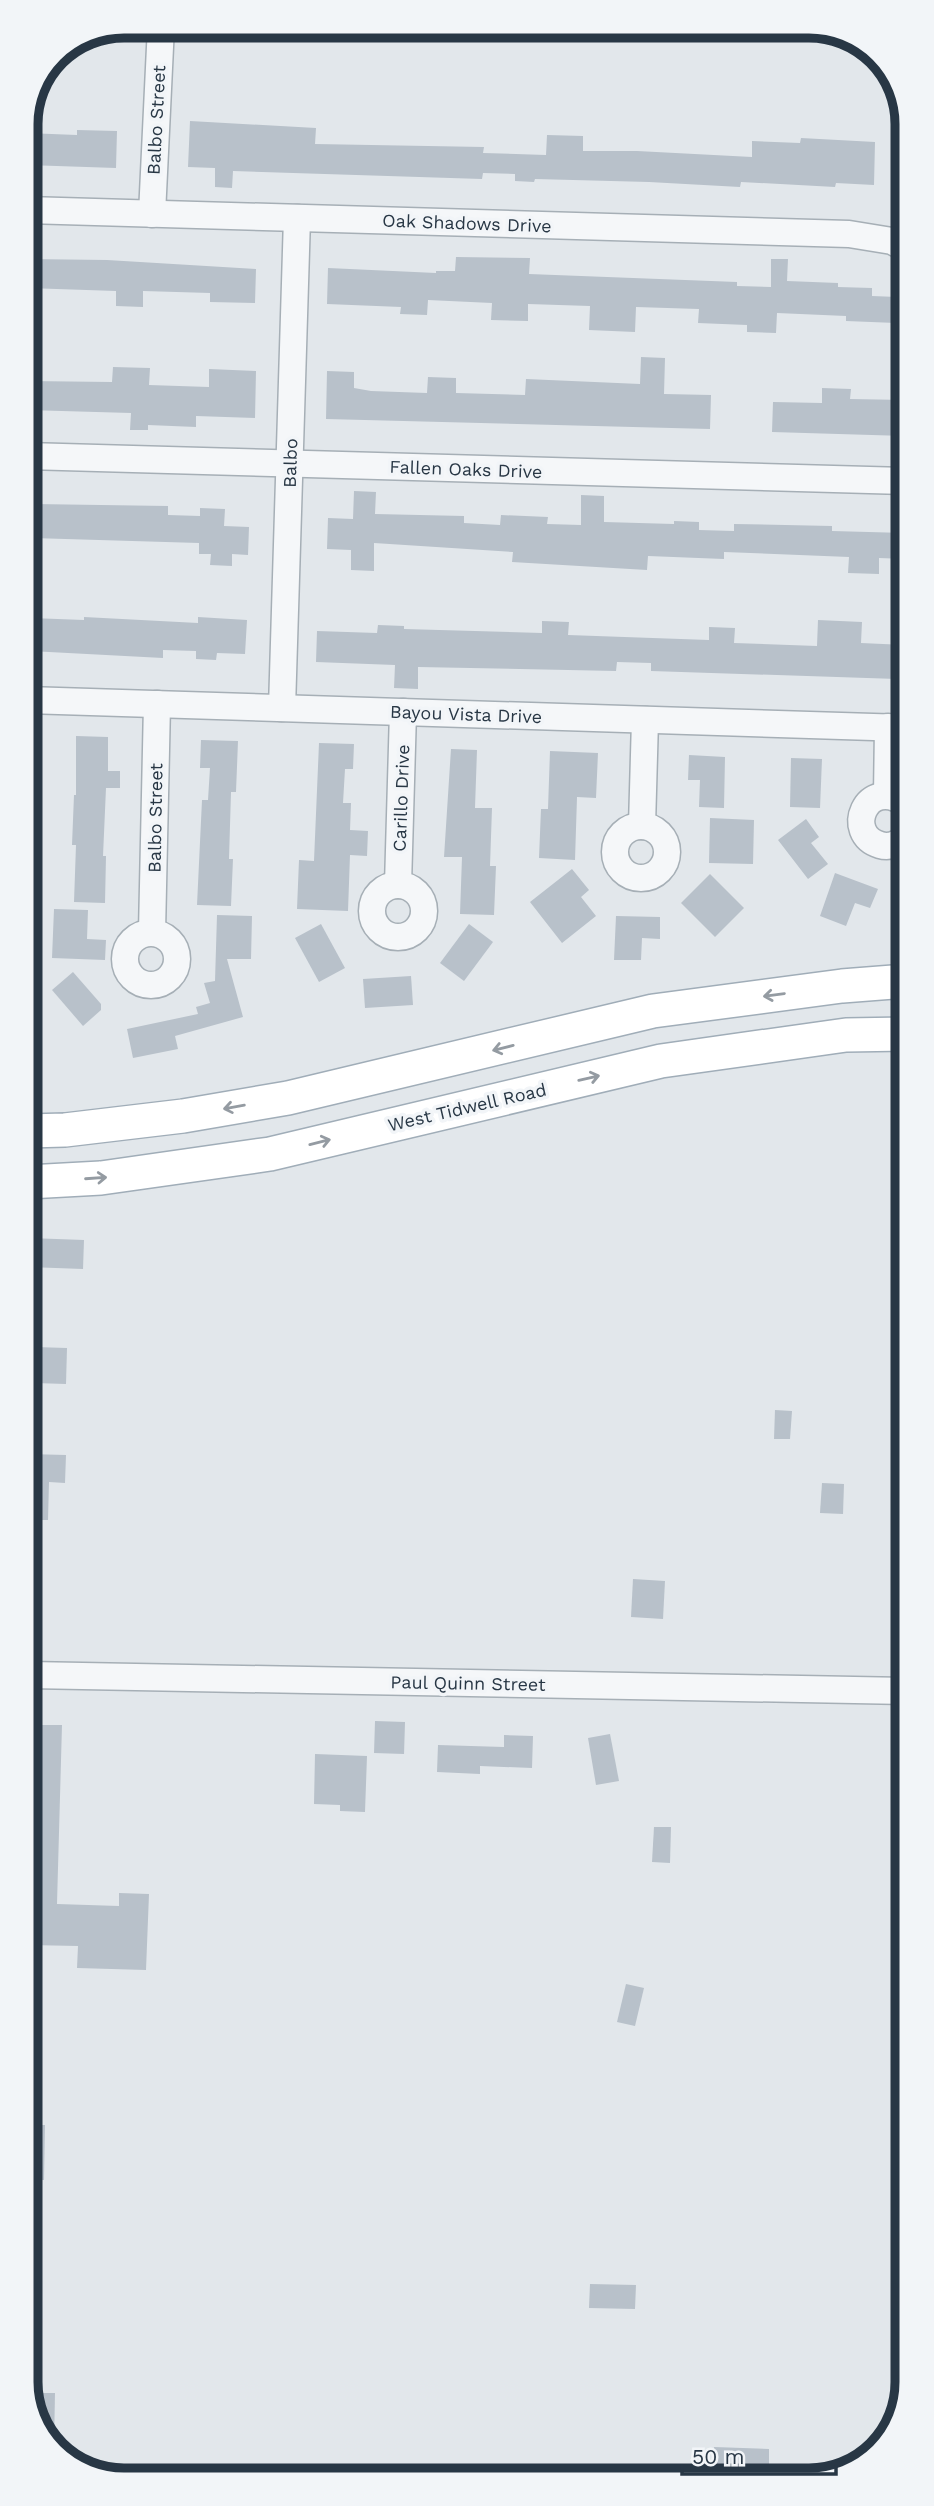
<svg xmlns="http://www.w3.org/2000/svg" width="934" height="2506" font-family="'Work Sans',sans-serif">
	<rect width="100%" height="100%" fill="#e2e7eb"/>
	<g fill="#b8c1ca">
		<polygon points="190,121 316,128 315,144 484,147 483,153 546,155 547,135 583,136 583,151 637,151 752,157 752,141 800,143 801,138 875,142 874,185 836,183 835,187 741,182 740,187 649,182 535,179 534,182 515,181 515,174 483,173 482,179 233,171 232,188 215,187 215,168 188,167"/>
		<polygon points="77,130 117,131 116,168 27,165 26,133 77,135"/>
		<polygon points="456,257 530,258 529,274 737,282 737,286 771,287 771,259 788,259 787,281 838,283 838,287 872,288 872,296 897,297 896,323 846,321 846,316 777,313 776,333 747,332 747,325 698,323 699,309 636,307 635,332 589,330 590,306 528,304 528,321 491,320 492,303 428,300 427,315 400,314 401,307 327,304 328,268 436,273 436,271 455,271"/>
		<polygon points="27,259 107,260 256,269 255,303 210,302 210,293 143,291 143,307 116,306 116,291 27,288"/>
		<polygon points="641,357 665,358 664,394 711,395 710,429 326,419 327,371 354,372 354,388 371,391 427,393 428,377 456,378 456,393 525,395 526,379 640,384"/>
		<polygon points="113,367 150,368 149,385 209,387 209,369 256,371 255,418 196,416 196,427 148,425 148,430 130,430 131,413 27,410 27,381 112,382"/>
		<polygon points="822,388 851,389 850,399 905,400 905,436 772,432 773,402 822,403"/>
		<polygon points="354,491 376,492 375,514 464,516 464,523 500,525 501,515 548,517 547,524 581,525 581,495 604,496 604,522 674,524 674,521 699,522 699,530 734,531 734,524 832,526 832,531 905,533 905,559 879,558 879,574 848,573 849,557 724,552 724,559 648,556 647,570 512,562 513,552 374,543 374,571 351,570 351,550 327,549 328,518 353,519"/>
		<polygon points="34,504 168,506 168,515 200,516 200,508 225,509 224,526 249,527 248,555 232,554 232,566 210,565 211,554 199,554 199,543 32,538"/>
		<polygon points="84,617 198,623 198,617 247,620 245,654 217,653 216,660 196,659 196,651 163,650 163,658 30,651 31,618 84,620"/>
		<polygon points="818,620 862,622 861,643 905,645 905,672 897,671 897,679 651,671 651,663 617,662 616,671 418,667 418,689 394,688 395,665 316,662 317,631 377,633 378,625 404,626 404,629 542,633 542,621 569,622 568,635 709,640 709,627 735,628 734,643 817,646"/>
		<polygon points="76,736 108,737 108,771 120,771 120,788 106,788 103,856 106,856 105,903 74,902 76,845 72,845 74,795 76,795"/>
		<polygon points="201,740 238,741 236,792 231,792 229,859 233,859 231,906 197,905 202,800 208,800 210,768 200,768"/>
		<polygon points="319,743 354,744 353,769 345,769 343,803 351,803 350,830 368,831 367,856 350,855 348,911 297,909 299,860 314,861"/>
		<polygon points="451,749 477,750 475,808 492,808 490,866 496,866 494,915 460,914 462,857 444,857"/>
		<polygon points="550,751 598,753 596,798 577,797 575,860 539,858 541,809 548,809"/>
		<polygon points="689,755 725,757 724,808 699,807 700,780 688,780"/>
		<polygon points="791,758 822,759 820,808 790,807"/>
		<polygon points="710,818 754,820 753,864 709,863"/>
		<polygon points="806,819 819,837 811,843 828,864 808,879 778,840"/>
		<polygon points="572,869 589,890 581,897 596,916 562,943 530,902"/>
		<polygon points="835,873 878,889 870,908 855,903 846,926 820,916"/>
		<polygon points="710,874 744,908 715,937 681,903"/>
		<polygon points="54,909 88,910 87,939 106,940 105,960 52,958"/>
		<polygon points="217,915 252,916 251,959 227,959 243,1017 175,1036 178,1049 133,1058 127,1029 198,1014 196,1007 210,1003 204,983 215,981"/>
		<polygon points="616,916 660,917 660,939 642,938 641,960 614,960"/>
		<polygon points="321,924 345,968 319,982 295,938"/>
		<polygon points="469,924 493,942 464,981 440,963"/>
		<polygon points="73,972 101,1004 101,1010 83,1026 52,990"/>
		<polygon points="411,976 413,1005 365,1008 363,979"/>
		<polygon points="29,1238 84,1240 83,1269 28,1267"/>
		<polygon points="35,1347 67,1348 66,1384 34,1383"/>
		<polygon points="775,1410 792,1411 790,1439 774,1439"/>
		<polygon points="28,1454 66,1455 65,1483 49,1482 48,1520 28,1520"/>
		<polygon points="822,1483 844,1484 843,1514 820,1513"/>
		<polygon points="633,1579 665,1581 663,1619 631,1617"/>
		<polygon points="375,1721 405,1722 404,1754 374,1753"/>
		<polygon points="29,1725 62,1725 57,1904 119,1906 119,1893 149,1894 146,1970 77,1968 78,1946 29,1945"/>
		<polygon points="610,1734 619,1781 596,1785 588,1738"/>
		<polygon points="504,1735 533,1736 532,1768 480,1766 480,1774 437,1772 438,1745 504,1747"/>
		<polygon points="315,1754 367,1756 365,1812 340,1811 340,1805 314,1804"/>
		<polygon points="654,1827 671,1827 670,1863 652,1862"/>
		<polygon points="626,1984 644,1988 635,2026 617,2022"/>
		<polygon points="29,2125 45,2125 44,2180 29,2180"/>
		<polygon points="590,2284 636,2285 635,2309 589,2308"/>
		<polygon points="30,2393 55,2393 54,2444 30,2408"/>
		<polygon points="714,2447 769,2449 769,2477 713,2477"/>
	</g>
	<g fill="none" stroke-linecap="round" stroke-linejoin="round">
		<defs>
			<g id="minor">
				<polyline points="27,210 849,234 892,241 905,248"/>
				<polyline points="152,214 161,26"/>
				<polyline points="27,456 905,481"/>
				<polyline points="27,700 905,728"/>
				<polyline points="282,708 297,218"/>
				<polyline points="887,795 888,727"/>
				<path d="M905,803c-39,-27 -62,31 -25,42 10,3 18,-1 25,-7"/>
				<polyline points="642,826 645,720"/>
				<circle cx="641" cy="852" r="26"/>
				<polyline points="398,885 403,712"/>
				<circle cx="398" cy="911" r="26"/>
				<polyline points="152,932 157,704"/>
				<circle cx="151" cy="959" r="26"/>
				<polyline points="29,1675 907,1691"/>
			</g>
			<g id="major">
				<polyline points="28,1131 65,1130 183,1116 288,1098 653,1011 842,986 906,981"/>
				<polyline points="28,1182 101,1178 270,1154 661,1061 846,1035 906,1034"/>
			</g>
		</defs>
		<use href="#minor" stroke="#a6afb6" stroke-width="29"/>
		<use href="#major" stroke="#a0adb8" stroke-width="36"/>
		<use href="#minor" stroke="#f5f7f9" stroke-width="26"/>
		<use href="#major" stroke="#fff" stroke-width="33"/>
	</g>
	<defs><path id="oneway-shaft" d="M-6 0H5M1.5-3L5.5 0L1.5 3" fill="none" stroke-width="1.6" stroke-linecap="round" stroke-linejoin="round" transform="scale(1.75)"/></defs>
	<g stroke="#949ba2">
		<use href="#oneway-shaft" transform="translate(774 995) rotate(172)"/>
		<use href="#oneway-shaft" transform="translate(503 1048) rotate(166)"/>
		<use href="#oneway-shaft" transform="translate(589 1078) rotate(-13)"/>
		<use href="#oneway-shaft" transform="translate(234 1107) rotate(170)"/>
		<use href="#oneway-shaft" transform="translate(320 1142) rotate(-14)"/>
		<use href="#oneway-shaft" transform="translate(96 1178) rotate(-4)"/>
	</g>
	<g text-anchor="middle" dominant-baseline="central" stroke-width="7" stroke-linejoin="round" paint-order="stroke">
		<g font-size="18" fill="#283745" stroke="#f2f5f8">
			<text transform="translate(156 120) rotate(-87)">Balbo Street</text>
			<text transform="translate(467 223) rotate(2)">Oak Shadows Drive</text>
			<text transform="translate(290 463) rotate(-88)">Balbo</text>
			<text transform="translate(466 469) rotate(2)">Fallen Oaks Drive</text>
			<text transform="translate(466 714) rotate(2)">Bayou Vista Drive</text>
			<text transform="translate(401 798) rotate(-88)">Carillo Drive</text>
			<text transform="translate(155 818) rotate(-89)">Balbo Street</text>
			<text transform="translate(467 1107) rotate(-13)">West Tidwell Road</text>
			<text transform="translate(468 1683) rotate(1)">Paul Quinn Street</text>
		</g>
	</g>
	<path d="M0 0H934V2506H0ZM124 38H809A86 86 0 0 1 895 124V2382A86 86 0 0 1 809 2468H124A86 86 0 0 1 38 2382V124A86 86 0 0 1 124 38Z" fill="#f2f5f8" fill-rule="evenodd"/>
	<path fill="none" stroke="#283745" stroke-width="9" d="M124 38H809A86 86 0 0 1 895 124V2382A86 86 0 0 1 809 2468H124A86 86 0 0 1 38 2382V124A86 86 0 0 1 124 38Z"/>
	<path d="M682 2464v10h154v-10" fill="none" stroke="#283745" stroke-width="3.5"/>
	<text x="692" y="2464" font-size="21" fill="#283745" stroke="#f2f5f8" stroke-width="5" paint-order="stroke">50 m</text>
</svg>
